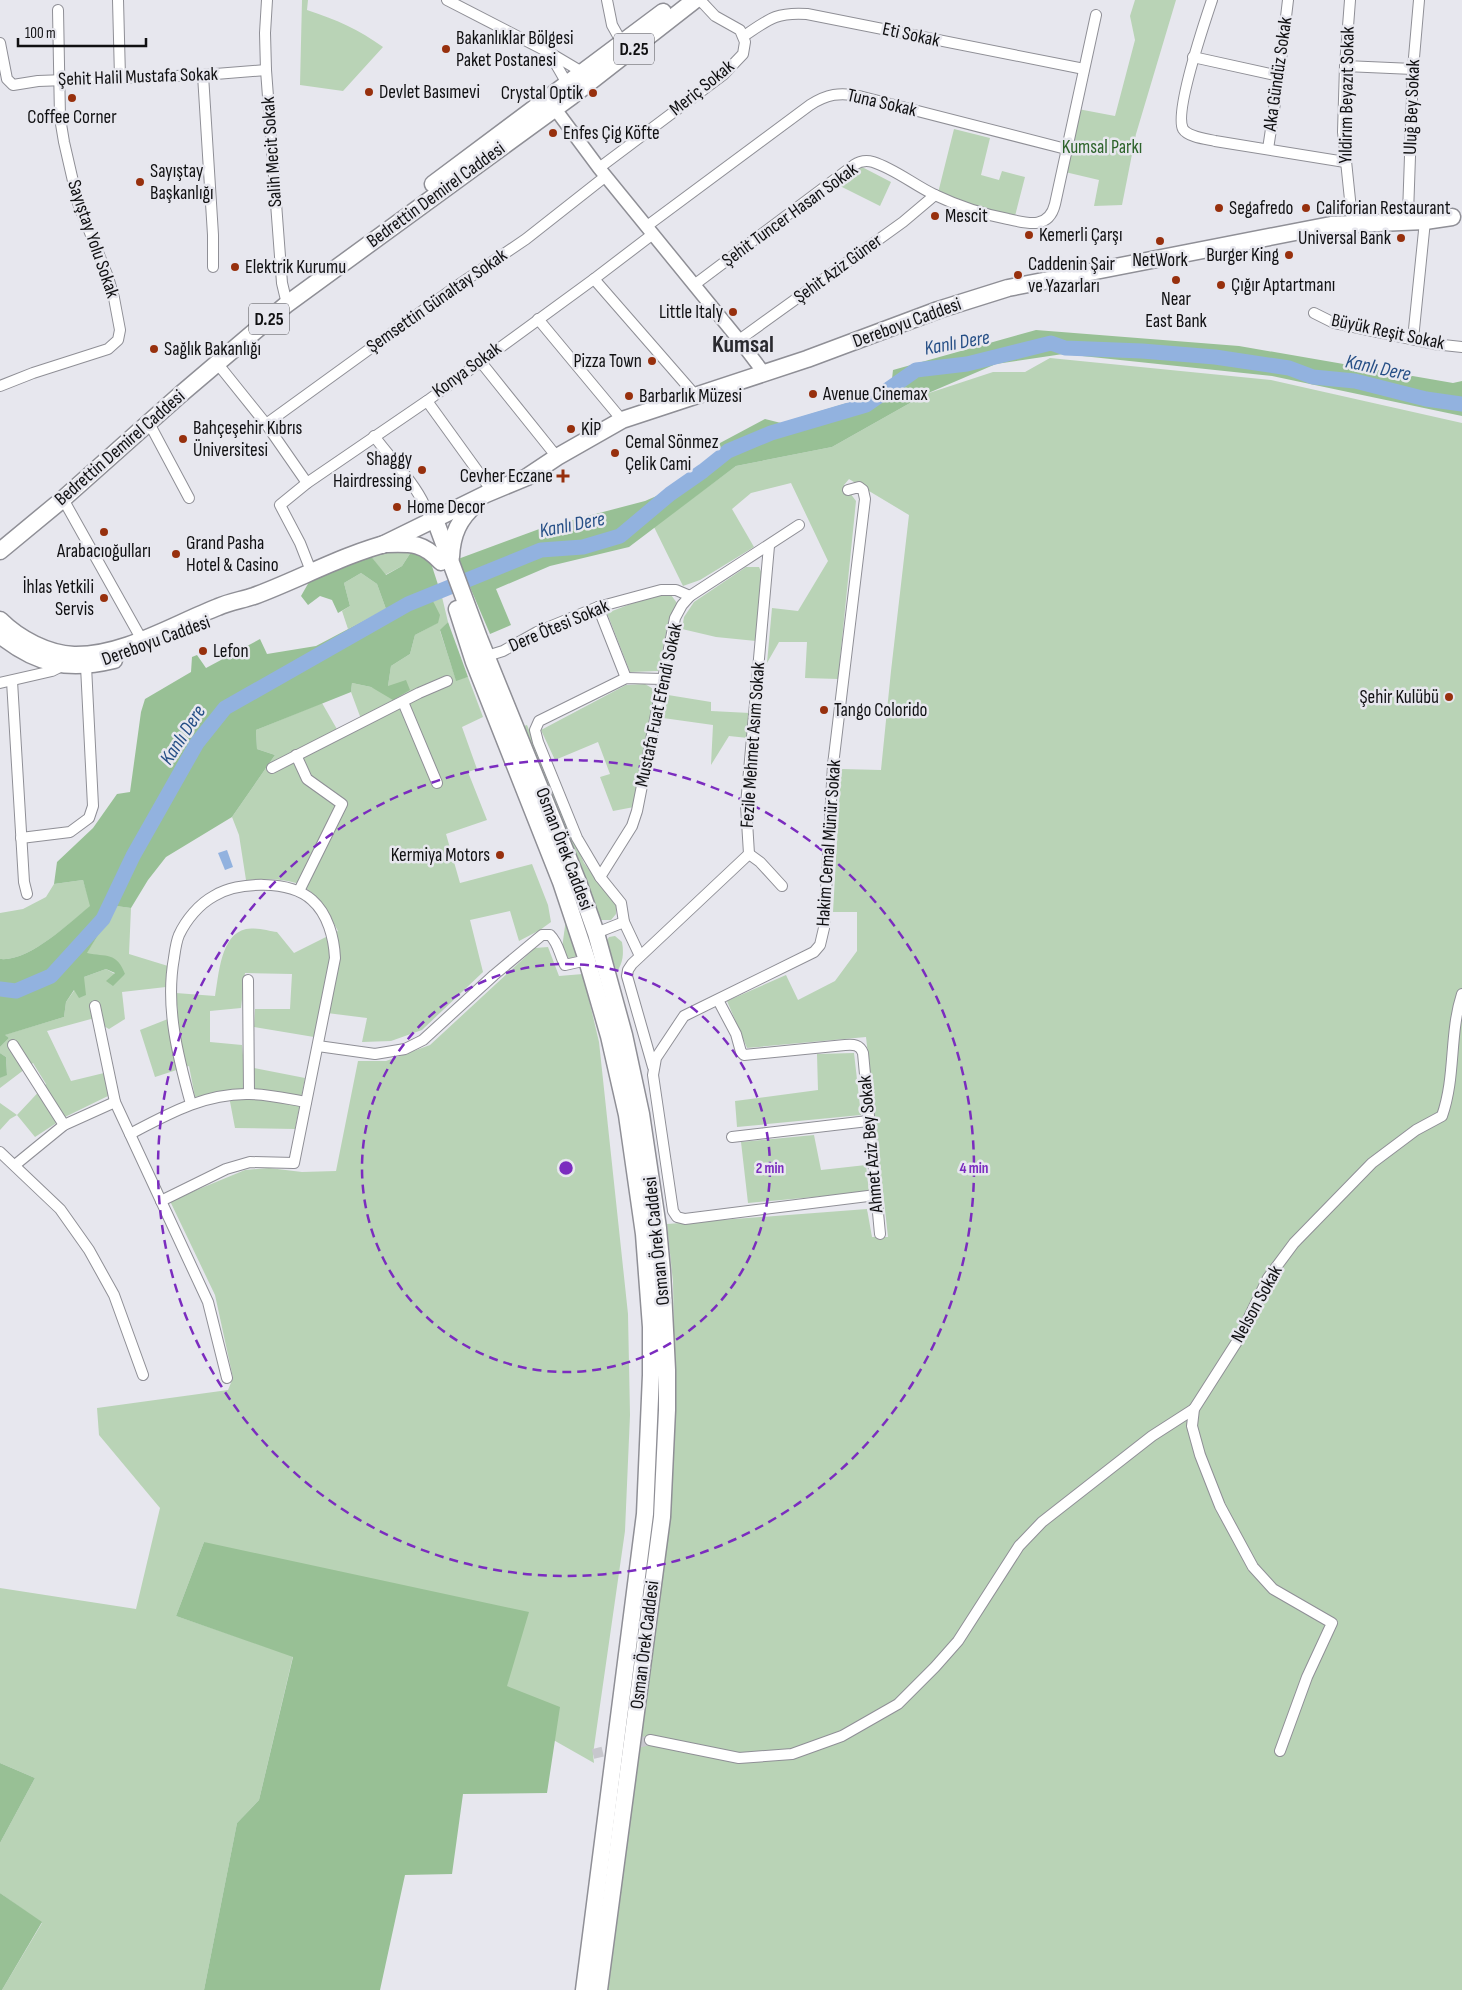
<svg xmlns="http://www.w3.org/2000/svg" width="1462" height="1990" font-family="'Sofia Sans Condensed',sans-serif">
	<rect width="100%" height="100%" fill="#e7e7ee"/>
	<g fill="#b9d3b6">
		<path d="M302,0h6l-1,10c30,10 51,19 76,37l-40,44 -43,-6z"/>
		<polygon points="1135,0 1176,0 1136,134 1122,205 1094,206 1099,180 1065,172 1078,109 1115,116 1135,40 1130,16"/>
		<polygon points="954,129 990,138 981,175 999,180 1002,171 1025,177 1015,216 937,197"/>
		<polygon points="862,167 891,182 880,206 838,185"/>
		<polygon points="1050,358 1271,380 1462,423 1462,1990 608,1990 640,1739 675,1389 673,1282 667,1224 867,1209 872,1237 888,1237 866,1037 747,1048 727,1001 786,975 798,1000 835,981 857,951 857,912 833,912 841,769 881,770 891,671 909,515 849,479 844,485 856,501 838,679 805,678 807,642 779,642 767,663 772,608 798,611 828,561 791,483 751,493 732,509 754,547 700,580 683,586 654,527 736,466 832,447 926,394 993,372 1025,372"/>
		<polygon points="395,545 413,549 402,566 385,575 370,555"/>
		<polygon points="746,567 759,567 763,576 756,641 716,637 682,629 684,617 694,602"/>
		<polygon points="361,573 377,584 386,609 348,629 342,611 350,606 344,583"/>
		<polygon points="662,592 671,595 677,603 669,619 658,671 630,672 607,613"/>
		<path d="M442,597l6,25 -8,9 16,49 12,-3 15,40 -21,10 15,42 -9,3 19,48 -41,14 14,49 72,-19 16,41 3,17 -11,8 -21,11 -9,-30 -40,9 13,52 -61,58 -31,11 -29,1 5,-24 -48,-6 -5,25 -60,-10 1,-18h35l2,-35 -47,-1 -4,35 -31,3v31l32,3 2,21 61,12 -10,51 -60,-1 -7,-37 -33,6 -6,-31 -34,11 -15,-47 38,-15 -2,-22 39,3c4,-21 5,-61 31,-67 9,-2 23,2 31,3l17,21 44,-22c-25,-48 -38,-54 -92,-51l-7,-45 -7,-18 43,-62 -18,-6 -1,-19 66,-27 20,35 22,-11 -13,-35 1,-9 19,4 7,3 10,-4 3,-20 19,-12 5,-19 22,-12 -4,-22z"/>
		<polygon points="645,684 655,690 634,807 613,811 600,777 610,774 598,742 555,760 541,730 626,685"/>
		<polygon points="668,695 711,702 711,711 750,713 748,738 729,736 711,765 713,725 663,718"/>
		<polygon points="527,725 584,863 616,905 616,914 611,920 596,920 521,727"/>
		<path d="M83,880l8,26c-22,17 -62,56 -91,53v-46l23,-4 23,-12 8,-13z"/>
		<polygon points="116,906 131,908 129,954 168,966 166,987 122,992 125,1019 109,1029 91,1019 47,1031 71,1081 104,1073 108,1096 67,1116 35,1137 17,1115 10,1119 0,1130 0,1103 17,1115 46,1084 33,1063 0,1088 0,1078 7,1074 6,1057 0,1053 0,1047 9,1038 4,1035 64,1017 66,1002 84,977 106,969 115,974 125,975 86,954"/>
		<polygon points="566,919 578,953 575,957 569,959 562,948"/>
		<path d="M615,936l7,6c2,12 1,20 -5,30l-11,-30 3,-5z"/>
		<polygon points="548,947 559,976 583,974 599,1042 628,1314 630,1415 625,1531 593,1754 594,1763 204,1542 176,1616 293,1656 259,1800 237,1823 204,1990 2,1990 42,1923 0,1893 0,1843 35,1778 0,1763 0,1588 136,1609 160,1508 99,1435 97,1408 228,1390 233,1378 215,1295 170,1201 245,1170 269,1168 302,1172 336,1171 358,1061 386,1061 430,1045 535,948"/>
		<polygon points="854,1053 861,1115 737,1127 735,1101 818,1090 817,1054"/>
		<polygon points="814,1135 821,1170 866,1165 869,1192 748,1203 741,1142"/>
	</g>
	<g fill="#98c095">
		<polygon points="1036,330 1239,346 1453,383 1462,381 1462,416 1272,376 1063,354 996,364 926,394 832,447 736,466 629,547 550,566 496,589 511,625 490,634 458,559 542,528 645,501 714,471 720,443 765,419 781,423 857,400 892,379 893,370"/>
		<path d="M413,549l17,11 12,37 -9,4 7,14 -2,8 -23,12 -5,19 -19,12 -3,20 18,-6 4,10 -17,10 -22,-13 -19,-4 -1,9 -95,38 1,19 18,6 -43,62 -66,40 -18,23 -17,28 -15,-2 -29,47c19,4 30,-1 38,21l-12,12 -7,-5 9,-8 -9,-4 -22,8 2,18 -7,3 -5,-8 -8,12 -2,15 -59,18 4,3 -9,9v-88c29,3 69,-36 90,-53l-7,-26 -29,4 3,-22 36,-34 24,-34 13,-2 11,-80 4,-13 46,-27 1,-15 5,-2 9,13 54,-29 7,15 49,-8 70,-37 -9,-25 -16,-11 -17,10 6,23 -12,7 -6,-13 -12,-4 -12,9 -7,-9 12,-21 57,-20 16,20 16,-9z"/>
		<polygon points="448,622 468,677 456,681 440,630"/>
		<polygon points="0,1053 6,1057 7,1075 0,1078"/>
		<polygon points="204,1542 529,1612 507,1686 560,1707 547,1793 463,1794 452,1874 405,1875 380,1990 204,1990 237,1823 259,1800 293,1657 176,1616"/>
		<polygon points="0,1763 35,1778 0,1843"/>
		<polygon points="0,1893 42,1922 2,1990 0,1990"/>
	</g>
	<polygon fill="#92b2df" points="227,850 233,867 225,870 218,853"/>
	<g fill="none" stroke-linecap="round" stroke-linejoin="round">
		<polyline stroke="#92b2df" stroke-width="15" points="0,989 16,991 51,976 103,919 133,856 197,743 225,708 408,604 541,550 583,547 620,536 670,494 703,471 728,451 771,433 866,405 916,370 967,364 1051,343 1065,348 1142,351 1215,357 1289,368 1313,377 1355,381 1426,399 1462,404"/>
		<polyline stroke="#c7c7cd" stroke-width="10" stroke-dasharray="10 5" stroke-linecap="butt" points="593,1754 650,1740"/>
		<defs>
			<g id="minor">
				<polyline points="118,0 120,77"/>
				<polyline points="267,0 265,33 266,70 282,283 287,304"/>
				<polyline points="447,0 550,53 582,72"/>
				<polyline points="607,0 612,25 622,43"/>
				<path d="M1212,0c-7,21 -38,112 -29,129 5,8 23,10 32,12l130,21"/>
				<polyline points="1350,0 1345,66 1343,132 1352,219"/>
				<path d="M744,36c25,-17 32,-24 63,-22l277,55"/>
				<polyline points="0,43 7,79 13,85 38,81 203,75 266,70"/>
				<polyline points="550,54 569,87"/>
				<polyline points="1193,57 1279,76"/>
				<polyline points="1345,66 1413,69"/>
				<polyline points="203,75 213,235 213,267"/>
				<polyline points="1268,149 1279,76 1288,0"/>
				<polyline points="599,168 723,75 743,54 745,42 740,30 715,16 700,0"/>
				<polyline points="1408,214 1413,69 1419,0"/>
				<path d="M647,226l163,-121c17,-11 30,-13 49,-9l207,53"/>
				<polyline points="594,279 696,396"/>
				<path d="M694,285l160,-120c6,-4 12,-5 19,-3 22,7 41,23 62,33 23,11 47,19 73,24 21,5 41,10 47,-15l41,-189"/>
				<polyline points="1314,313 1334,323 1434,344 1462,347"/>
				<polyline points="538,319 622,420"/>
				<polyline points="1413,339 1425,221"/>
				<polyline points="739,340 903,222 935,195"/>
				<polyline points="480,361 557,457"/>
				<polyline points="217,363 266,424 307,483"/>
				<polyline points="0,386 33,373 108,349 118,340 120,330 114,298 108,277 78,203 64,142 60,118 58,10"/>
				<polyline points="427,401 492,491"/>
				<polyline points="149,423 189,498"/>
				<polyline points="266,424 451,290 526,239 606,176"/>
				<path d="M374,436c19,26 48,53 56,84"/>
				<polyline points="848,490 859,487 863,490 865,499 833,765 824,928 820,945 814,952 684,1016 656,1058 653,1075 673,1211 677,1217 685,1219 876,1195"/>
				<polyline points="63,499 142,640"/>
				<polyline points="311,571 300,543 280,505 307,483 427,401 594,279 653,234"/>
				<polyline points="598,607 626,678"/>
				<polyline points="487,656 503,651 537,632 598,607 661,590 676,590 690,596"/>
				<polyline points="12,681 24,882 27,894"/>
				<polyline points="0,683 52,671 64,665"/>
				<polyline points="403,702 437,783"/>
				<polyline points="296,755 307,779 342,804 299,891"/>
				<polyline points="272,768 419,693 447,681"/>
				<polyline points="21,838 70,832 89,818 93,806 86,666"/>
				<polyline points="749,854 746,805 769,546"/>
				<polyline points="749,854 760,862 782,886"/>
				<polyline points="600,877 632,826 637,811 675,618 682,605 690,596 799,525"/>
				<polyline points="596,933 624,922"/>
				<polyline points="640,956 624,922 621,903 600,877 577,838 538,742 535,730 539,721 626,678 662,679"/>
				<polyline points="248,980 249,1094"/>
				<path d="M718,1000l18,34 5,18 3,3 101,-10c9,-1 15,0 18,8l17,181"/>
				<polyline points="95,1006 115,1102 208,1302 227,1378"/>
				<polyline points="13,1045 64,1125"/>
				<path d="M318,1046l57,8 30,-5 18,-9 71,-65 48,-40h8c9,9 9,19 15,30l22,-5"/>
				<polyline points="653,1067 627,976 628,970 632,964 749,854"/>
				<path d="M130,1134c38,-20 75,-41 119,-40 19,0 39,5 57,8"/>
				<polyline points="732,1137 868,1121"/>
				<polyline points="0,1152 60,1209 89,1250 114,1295 143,1375"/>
				<polyline points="15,1165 64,1125 115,1102"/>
				<path d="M161,1201l65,-32 24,-7 44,1 41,-205c-1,-20 -7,-44 -23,-58 -22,-20 -74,-19 -98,-4 -15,8 -28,24 -35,39 -3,7 -4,16 -5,23 -9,49 4,99 17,146"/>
				<polyline points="650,1740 739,1758 792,1754 842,1736 898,1704 935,1667 958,1641 1019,1546 1042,1522 1152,1436 1194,1409"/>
				<path d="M1280,1751l27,-74 25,-54 -59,-34 -20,-22 -33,-61 -20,-51 -8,-29 2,-17 44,-69 30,-62 26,-35 78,-80 44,-33 26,-14c14,-40 7,-82 20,-122"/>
			</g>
			<polyline id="tertiary" points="550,102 599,168 739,340 764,373"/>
			<g id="primary">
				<polyline points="433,184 663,12"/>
				<polyline points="437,525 479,638 578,882 596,933 624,1035 641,1114 658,1228 662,1271 667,1370 667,1410 662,1517 599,1990"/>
				<path d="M387,544c25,-1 37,-1 54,18"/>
				<polyline points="382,545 486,494 527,477 557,457 622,420 807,359 938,310 1008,288 1331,225 1425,221 1452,217"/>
				<polyline points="0,551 63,499 181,394 287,304 572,96 695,0"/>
				<path d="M451,557c1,-23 8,-38 25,-53"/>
				<polyline points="457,609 474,662 561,882 587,960 609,1036 627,1115 644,1234 651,1327 651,1375 645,1514 584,1990"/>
				<path d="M0,620c19,19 48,34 74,35 49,1 100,-31 144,-48 11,-5 24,-7 36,-11 46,-17 90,-42 138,-54"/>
				<path d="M0,635c37,30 69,36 114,25"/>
			</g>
		</defs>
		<use href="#minor" stroke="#8f8f96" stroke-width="12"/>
		<use href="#tertiary" stroke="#8f8f96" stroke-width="15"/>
		<use href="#primary" stroke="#8f8f96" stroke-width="19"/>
		<use href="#minor" stroke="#fff" stroke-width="10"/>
		<use href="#tertiary" stroke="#fff" stroke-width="12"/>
		<use href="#primary" stroke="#fff" stroke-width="16"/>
	</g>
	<g fill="none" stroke="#7b2cbf" stroke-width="2.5" stroke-dasharray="9 6">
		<circle cx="566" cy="1168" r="204"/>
		<circle cx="566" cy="1168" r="408"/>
	</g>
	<g fill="#97300d" stroke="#e7e7ee" stroke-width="2">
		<circle cx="446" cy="49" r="5"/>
		<circle cx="369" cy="92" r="5"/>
		<circle cx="593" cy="93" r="5"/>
		<circle cx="72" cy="98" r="5"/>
		<circle cx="553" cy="133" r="5"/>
		<circle cx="140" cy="182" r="5"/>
		<circle cx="1219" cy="208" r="5"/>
		<circle cx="1306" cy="208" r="5"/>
		<circle cx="935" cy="216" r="5"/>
		<circle cx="1029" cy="235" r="5"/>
		<circle cx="1401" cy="238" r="5"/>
		<circle cx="1160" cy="241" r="5"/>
		<circle cx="1289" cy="255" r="5"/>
		<circle cx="235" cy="267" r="5"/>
		<circle cx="1018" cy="275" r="5"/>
		<circle cx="1176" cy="280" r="5"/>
		<circle cx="1221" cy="285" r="5"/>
		<circle cx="733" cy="312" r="5"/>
		<circle cx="154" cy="349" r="5"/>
		<circle cx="652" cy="361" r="5"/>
		<circle cx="813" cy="394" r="5"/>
		<circle cx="629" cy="396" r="5"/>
		<circle cx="571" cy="429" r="5"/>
		<circle cx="183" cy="439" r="5"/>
		<circle cx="615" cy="453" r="5"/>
		<circle cx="422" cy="470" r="5"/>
		<path d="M560.5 468.5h5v5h5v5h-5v5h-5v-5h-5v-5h5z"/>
		<circle cx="397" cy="507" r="5"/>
		<circle cx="104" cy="532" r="5"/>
		<circle cx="176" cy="554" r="5"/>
		<circle cx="104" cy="598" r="5"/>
		<circle cx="203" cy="651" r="5"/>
		<circle cx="1449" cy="697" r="5"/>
		<circle cx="824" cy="710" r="5"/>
		<circle cx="500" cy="855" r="5"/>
	</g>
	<g text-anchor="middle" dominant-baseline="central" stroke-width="5" stroke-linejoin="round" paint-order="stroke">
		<g fill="#e7e7ee" stroke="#505054" stroke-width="1">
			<rect x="614" y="33.5" width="40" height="31" rx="4"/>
			<rect x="249" y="303.5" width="40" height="31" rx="4"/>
		</g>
		<g font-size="18" font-weight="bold" fill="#101012">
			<text x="634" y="49">D.25</text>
			<text x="269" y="319">D.25</text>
		</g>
		<g font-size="19" fill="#101012" stroke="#e7e7ee">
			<text transform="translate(911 35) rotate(12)">Eti Sokak</text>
			<text transform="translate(1278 74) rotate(-82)">Aka Gündüz Sokak</text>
			<text transform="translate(138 77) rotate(-2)">Şehit Halil Mustafa Sokak</text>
			<text transform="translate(702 88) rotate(-39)">Meriç Sokak</text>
			<text transform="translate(1347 95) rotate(-89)">Yıldirım Beyazıt Sokak</text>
			<text transform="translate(882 103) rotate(13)">Tuna Sokak</text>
			<text transform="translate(1412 107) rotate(-88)">Uluğ Bey Sokak</text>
			<text transform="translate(272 152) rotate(-94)">Salih Mecit Sokak</text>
			<text transform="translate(436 195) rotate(-36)">Bedrettin Demirel Caddesi</text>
			<text transform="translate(790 215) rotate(-36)">Şehit Tuncer Hasan Sokak</text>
			<text transform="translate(93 239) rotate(71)">Sayıştay Yolu Sokak</text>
			<text transform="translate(838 269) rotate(-36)">Şehit Aziz Güner</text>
			<text transform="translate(437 301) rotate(-35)">Şemsettin Günaltay Sokak</text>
			<text transform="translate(907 323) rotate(-20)">Dereboyu Caddesi</text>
			<text transform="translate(1388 332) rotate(12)">Büyük Reşit Sokak</text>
			<text transform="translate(467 370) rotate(-36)">Konya Sokak</text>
			<text transform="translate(120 448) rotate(-41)">Bedrettin Demirel Caddesi</text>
			<text transform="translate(559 626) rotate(-23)">Dere Ötesi Sokak</text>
			<text transform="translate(156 641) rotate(-20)">Dereboyu Caddesi</text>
			<text transform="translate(659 705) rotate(-78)">Mustafa Fuat Efendi Sokak</text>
			<text transform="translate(753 745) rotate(-86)">Fezile Mehmet Asım Sokak</text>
			<text transform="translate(829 843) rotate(-86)">Hakim Cemal Münür Sokak</text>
			<text transform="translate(564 849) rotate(69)">Osman Örek Caddesi</text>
			<text transform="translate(871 1144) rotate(-95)">Ahmet Aziz Bey Sokak</text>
			<text transform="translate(657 1241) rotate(-96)">Osman Örek Caddesi</text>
			<text transform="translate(1257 1304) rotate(-61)">Nelson Sokak</text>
			<text transform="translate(645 1645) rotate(-83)">Osman Örek Caddesi</text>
		</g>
		<g font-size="19" fill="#101012" stroke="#e7e7ee" text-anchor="start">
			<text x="456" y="38">Bakanlıklar Bölgesi<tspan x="456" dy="22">Paket Postanesi</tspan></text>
			<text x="379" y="92">Devlet Basımevi</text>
			<text x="583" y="93" text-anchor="end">Crystal Optik</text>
			<text x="72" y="117" text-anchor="middle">Coffee Corner</text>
			<text x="563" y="133">Enfes Çig Köfte</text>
			<text x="150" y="171">Sayıştay<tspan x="150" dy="22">Başkanlığı</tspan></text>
			<text x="1229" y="208">Segafredo</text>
			<text x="1316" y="208">Califorian Restaurant</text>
			<text x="945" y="216">Mescit</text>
			<text x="1039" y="235">Kemerli Çarşı</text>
			<text x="1391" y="238" text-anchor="end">Universal Bank</text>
			<text x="1279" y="255" text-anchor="end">Burger King</text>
			<text x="1160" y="260" text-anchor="middle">NetWork</text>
			<text x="1028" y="264">Caddenin Şair<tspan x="1028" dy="22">ve Yazarları</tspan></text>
			<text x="245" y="267">Elektrik Kurumu</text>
			<text x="1231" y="285">Çığır Aptartmanı</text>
			<text x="1176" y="299" text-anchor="middle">Near<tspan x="1176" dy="22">East Bank</tspan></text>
			<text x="723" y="312" text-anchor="end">Little Italy</text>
			<text x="164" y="349">Sağlık Bakanlığı</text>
			<text x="642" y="361" text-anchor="end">Pizza Town</text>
			<text x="823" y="394">Avenue Cinemax</text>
			<text x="639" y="396">Barbarlık Müzesi</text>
			<text x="193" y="428">Bahçeşehir Kıbrıs<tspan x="193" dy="22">Üniversitesi</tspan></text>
			<text x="581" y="429">KİP</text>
			<text x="625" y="442">Cemal Sönmez<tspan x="625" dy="22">Çelik Cami</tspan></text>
			<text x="412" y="459" text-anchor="end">Shaggy<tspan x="412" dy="22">Hairdressing</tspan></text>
			<text x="553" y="476" text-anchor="end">Cevher Eczane</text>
			<text x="407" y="507">Home Decor</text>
			<text x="186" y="543">Grand Pasha<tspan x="186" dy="22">Hotel &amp; Casino</tspan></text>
			<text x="104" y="551" text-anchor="middle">Arabacıoğulları</text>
			<text x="94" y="587" text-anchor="end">İhlas Yetkili<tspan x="94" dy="22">Servis</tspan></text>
			<text x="213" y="651">Lefon</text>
			<text x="1439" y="697" text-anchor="end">Şehir Kulübü</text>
			<text x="834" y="710">Tango Colorido</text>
			<text x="490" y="855" text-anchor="end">Kermiya Motors</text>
		</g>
		<g font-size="19" fill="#2d632b" stroke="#e7e7ee">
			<text x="1102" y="147">Kumsal Parkı</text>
		</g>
		<g font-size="20" font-style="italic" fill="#264f86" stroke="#e7e7ee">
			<text transform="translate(957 343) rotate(-10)">Kanlı Dere</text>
			<text transform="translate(1378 368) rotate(12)">Kanlı Dere</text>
			<text transform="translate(572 525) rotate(-11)">Kanlı Dere</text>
			<text transform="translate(183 735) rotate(-57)">Kanlı Dere</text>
		</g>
		<g font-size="24" font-weight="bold" fill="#2a2a2f" stroke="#e7e7ee">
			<text x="743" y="344">Kumsal</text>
		</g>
	</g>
	<circle cx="566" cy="1168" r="8" fill="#7b2cbf" stroke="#e7e7ee" stroke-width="2.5"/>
	<g font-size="15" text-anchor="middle" font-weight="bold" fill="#7b2cbf" stroke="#e7e7ee" stroke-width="5" stroke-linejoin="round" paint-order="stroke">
		<text x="770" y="1173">2 min</text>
		<text x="974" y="1173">4 min</text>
	</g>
	<path d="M18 38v8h128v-8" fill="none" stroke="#101012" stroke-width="2.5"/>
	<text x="25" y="38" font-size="15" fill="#101012" stroke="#e7e7ee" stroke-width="4" paint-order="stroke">100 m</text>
</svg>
